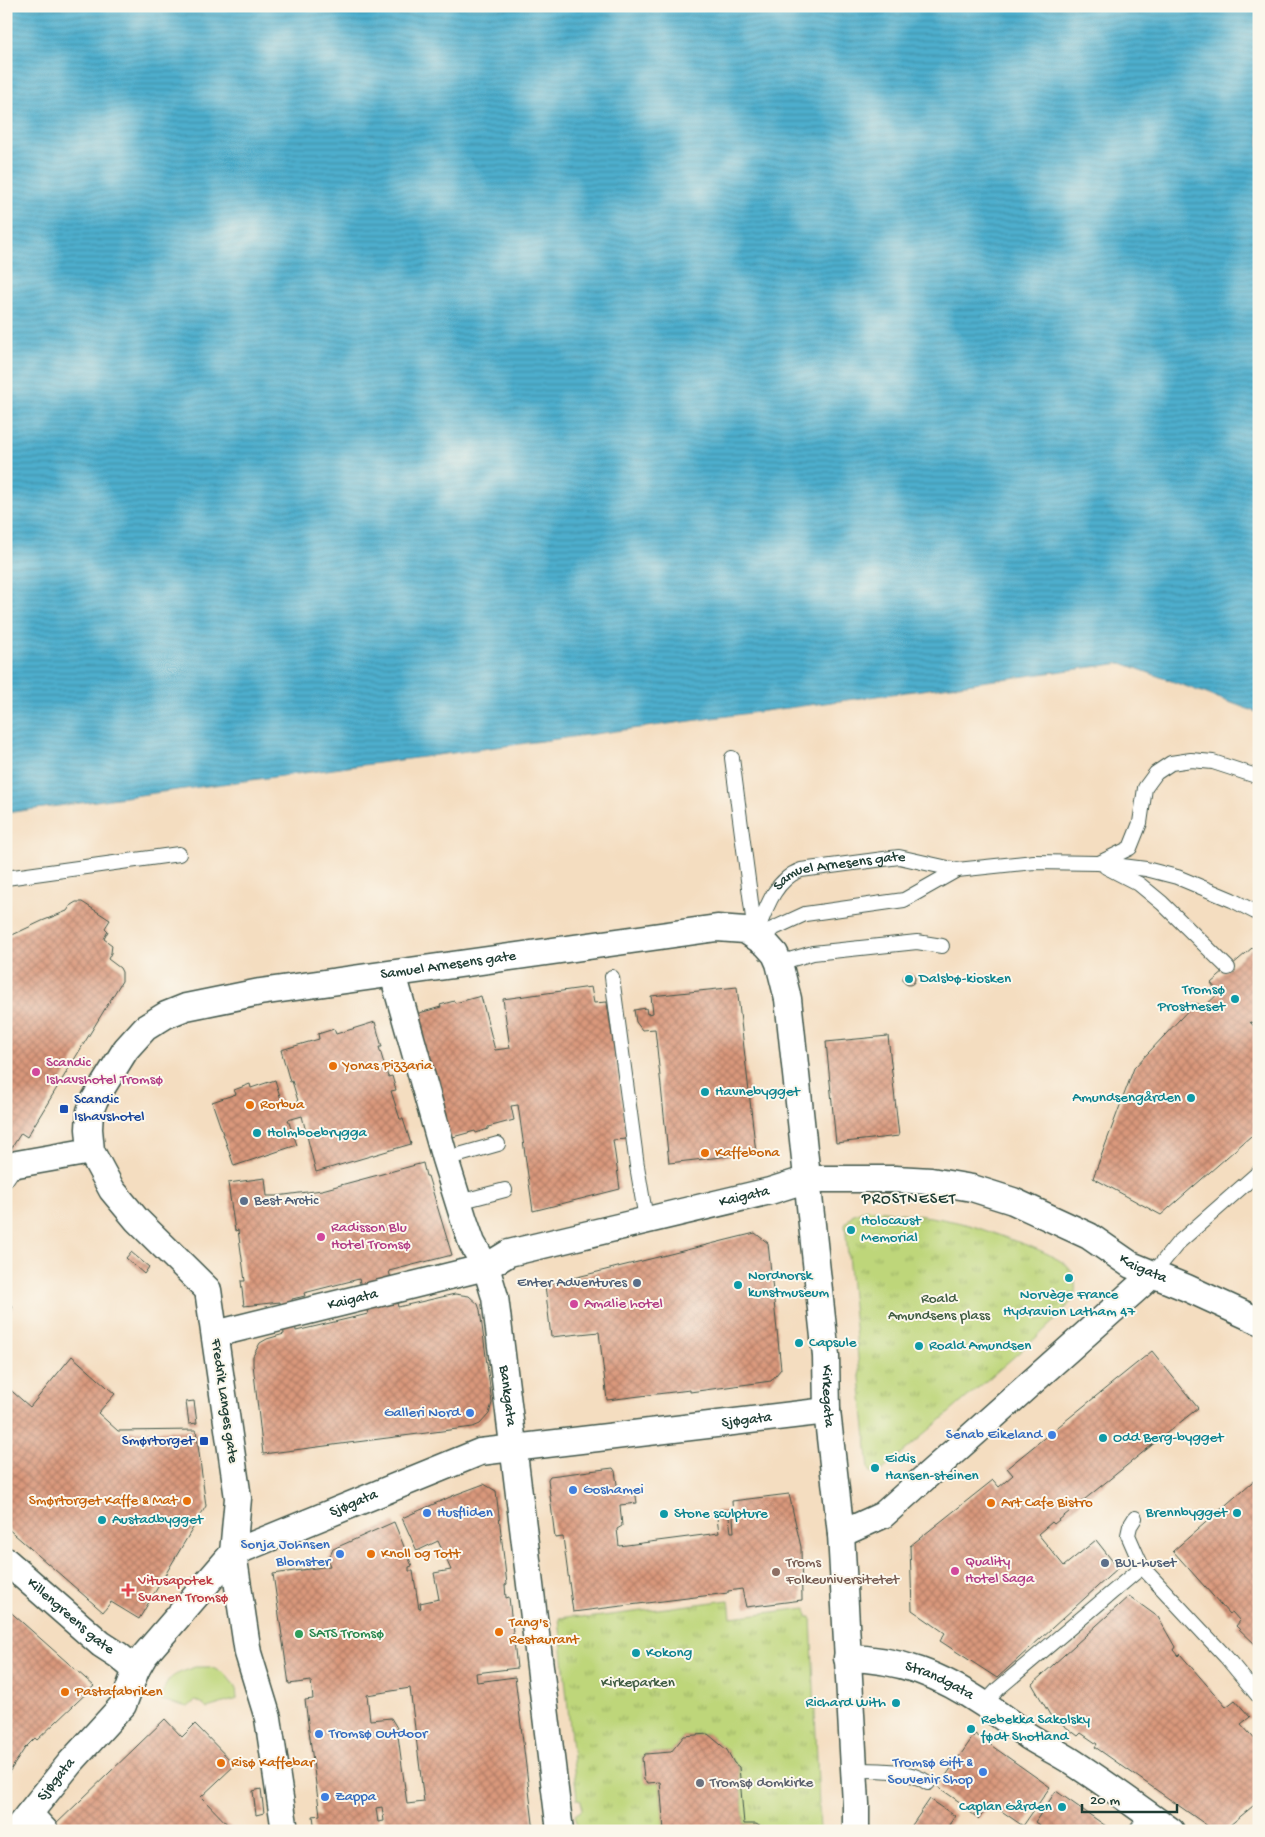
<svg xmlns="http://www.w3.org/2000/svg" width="1265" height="1837" font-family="'Gochi Hand',sans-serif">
	<defs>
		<pattern id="park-tufts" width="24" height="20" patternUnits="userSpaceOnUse" patternTransform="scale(1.25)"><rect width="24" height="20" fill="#bed67a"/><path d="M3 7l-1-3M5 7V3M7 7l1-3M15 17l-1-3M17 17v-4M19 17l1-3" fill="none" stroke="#9aaf65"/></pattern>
		<pattern id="water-rules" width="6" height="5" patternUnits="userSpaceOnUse" patternTransform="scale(1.25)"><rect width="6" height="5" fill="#4eaecd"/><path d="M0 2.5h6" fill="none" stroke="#408fa7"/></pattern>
		<pattern id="building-cross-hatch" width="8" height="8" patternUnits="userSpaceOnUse" patternTransform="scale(1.25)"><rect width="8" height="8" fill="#da987b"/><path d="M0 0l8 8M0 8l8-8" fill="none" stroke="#b07d66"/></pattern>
	</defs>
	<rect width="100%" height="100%" fill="#fbf7ec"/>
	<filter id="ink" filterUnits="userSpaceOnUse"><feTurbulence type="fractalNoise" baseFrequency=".02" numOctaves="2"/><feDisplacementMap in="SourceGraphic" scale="10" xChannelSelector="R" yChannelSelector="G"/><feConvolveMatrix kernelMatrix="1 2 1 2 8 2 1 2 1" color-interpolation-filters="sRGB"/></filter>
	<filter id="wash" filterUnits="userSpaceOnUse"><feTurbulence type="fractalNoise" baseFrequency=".0096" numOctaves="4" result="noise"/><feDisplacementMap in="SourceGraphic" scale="20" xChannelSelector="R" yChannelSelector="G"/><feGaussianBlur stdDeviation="1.12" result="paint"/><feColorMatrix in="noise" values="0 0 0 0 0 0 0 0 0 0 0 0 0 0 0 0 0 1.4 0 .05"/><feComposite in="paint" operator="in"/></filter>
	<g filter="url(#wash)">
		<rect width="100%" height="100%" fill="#f4ddc0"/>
		<path fill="#bed67a" stroke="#6e8a57" d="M195,1667h15l14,6 12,14 1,12 -30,9 -5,-5 -7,-2 -7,6 -27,-7c6,-25 11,-24 34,-33z"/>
		<g fill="url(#park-tufts)" stroke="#6e8a57">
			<path d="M866,1209c35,4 69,7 103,16 13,4 27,9 40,14 21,7 41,14 59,27 7,7 10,23 5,32 -12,20 -47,48 -65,64 -43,37 -87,75 -130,112h-6l-3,-5 -24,-244 7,-10z"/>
			<polygon points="729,1600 731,1617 806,1608 807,1617 811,1617 820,1831 761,1831 761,1827 756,1824 744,1824 739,1767 734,1763 727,1750 708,1734 684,1736 671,1752 645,1754 642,1758 644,1780 648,1783 660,1782 664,1831 579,1831 575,1815 582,1810 581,1800 577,1799 559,1618 574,1616 587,1618"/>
		</g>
		<polygon fill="url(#water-rules)" stroke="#367680" points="6,6 1259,6 1259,713 1122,663 6,813"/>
		<g id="blocks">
			<g fill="url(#building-cross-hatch)" fill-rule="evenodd">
				<polygon points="76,902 82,902 110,920 105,928 108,931 104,939 112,945 111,953 108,959 120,968 122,972 122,981 27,1137 21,1133 6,1157 6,938 42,921 67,911 71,905"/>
				<polygon points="1259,942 1259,1024 1250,1022 1259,1032 1259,1129 1161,1215 1093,1178 1134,1068 1195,1003 1205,1006 1219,993 1211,983"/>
				<circle cx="909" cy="979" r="6"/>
				<polygon points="591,987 594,1003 607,1002 620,1090 627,1139 613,1140 620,1189 533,1211 518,1105 511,1106 514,1120 488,1127 488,1129 476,1133 475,1131 449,1138 412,1015 441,1007 440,1005 454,1001 455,1003 481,996 495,1050 510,1048 503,999"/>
				<polygon points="737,987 756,1153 669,1163 655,1029 642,1030 636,1022 634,1010 646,1008 647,1014 653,1013 651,996"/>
				<polygon points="375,1022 382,1047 379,1047 388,1077 392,1076 396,1090 391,1091 400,1119 403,1119 411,1144 316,1172 302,1116 288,1120 297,1145 234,1166 212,1102 236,1094 234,1090 250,1084 251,1088 275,1080 283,1106 298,1101 292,1081 290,1082 281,1050 319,1039 318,1034 334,1029 336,1034"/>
				<polygon points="888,1036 899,1136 836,1143 826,1042"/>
				<path d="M423,1163l3,13h2l24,79 -63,16 9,36 57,-13 14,2 9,8 2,6 12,93 -3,11 -9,10 -7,3 -210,27 -10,-90v-8l7,-13 7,-4 17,-5 -4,-32 -36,4 -3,-25h4l-7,-51 -3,1 -7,-48 37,-5 2,18h10l45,-6zM359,1279l9,35 -72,17 -4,-32 13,-3 -1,-3z"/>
				<polygon points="755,1233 768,1243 781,1369 771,1381 690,1392 690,1390 607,1400 599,1332 551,1337 545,1285"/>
				<polygon points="131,1252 149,1267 144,1274 126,1258"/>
				<polygon points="6,1302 13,1307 6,1315"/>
				<polygon points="1152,1351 1198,1408 1054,1524 1052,1522 1038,1534 1064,1566 1096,1540 1118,1568 997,1678 940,1641 945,1633 912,1610 910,1546 993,1480 999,1487 1013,1475 1007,1468"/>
				<polygon points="72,1356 115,1394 98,1413 118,1431 196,1430 206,1506 139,1619 111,1602 103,1612 6,1527 6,1386 30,1407"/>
				<polygon points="194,1401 197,1423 189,1424 186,1402"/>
				<polygon points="613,1468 615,1471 618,1491 635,1489 637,1503 620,1505 622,1526 617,1529 619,1546 719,1533 716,1511 728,1510 731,1532 734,1532 732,1501 789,1494 801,1547 802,1600 746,1607 742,1589 728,1591 728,1593 573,1612 563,1537 555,1538 548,1479 550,1476"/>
				<polygon points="1259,1476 1259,1651 1256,1648 1258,1647 1236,1626 1240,1621 1232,1612 1229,1614 1173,1551"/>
				<path d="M484,1484l12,7 11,93 -2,1 1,13 3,-1 8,71 -41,5 1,9 38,-5 19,154h-219l-2,-15 7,-1 -15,-115 8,-1 -2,-18 -22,3 -16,-110 57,-8 -2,-5 5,-12 61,-27 18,44 -3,1v4h4l6,38 2,-1 -1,-5 19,-4 -5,-26 17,-3 -13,-29 -21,10 -15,-33 55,-24zM410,1688l14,114 -17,2 -10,-76 -6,-10 -21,2 -3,-25zM382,1807l2,14 -6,1 -2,-14z"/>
				<polygon points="1129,1596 1158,1617 1175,1647 1173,1650 1178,1656 1180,1654 1226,1707 1235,1700 1250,1717 1241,1724 1259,1744 1259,1801 1223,1831 1215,1831 1095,1747 1097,1744 1081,1733 1078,1736 1050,1715 1032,1684"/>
				<polygon points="6,1608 94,1686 37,1740 35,1738 25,1748 6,1777"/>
				<polygon points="165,1719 182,1737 195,1724 235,1765 201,1797 234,1831 55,1831 52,1828"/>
				<polygon points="708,1734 727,1750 734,1763 739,1767 744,1824 756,1824 761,1827 761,1831 664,1831 660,1782 648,1783 644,1780 642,1758 645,1754 671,1752 684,1736"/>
				<polygon points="975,1734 1050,1787 1023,1826 990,1803 979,1819 970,1812 964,1805 938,1787"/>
				<polygon points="261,1789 264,1813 256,1815 253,1791"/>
				<polygon points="1056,1791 1113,1831 1047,1831 1035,1822"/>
				<polygon points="930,1799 955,1816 947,1828 951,1831 908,1831"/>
			</g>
		</g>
	</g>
	<g filter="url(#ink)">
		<use href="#blocks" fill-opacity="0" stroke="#3f5549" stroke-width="1"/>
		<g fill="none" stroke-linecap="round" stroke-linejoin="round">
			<defs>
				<g id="lane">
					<polyline points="732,758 755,933"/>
					<polyline points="1099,863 1130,848 1140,823 1145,788 1156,773 1171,763 1191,760 1213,762 1259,777"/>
					<polyline points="1106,867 1139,884 1162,903 1228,968"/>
					<polyline points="6,878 179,854"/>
					<path id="s1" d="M755,937c10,-25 18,-57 46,-67l98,-13 58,13 77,-8 64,1 48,6 31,8 55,23 27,14"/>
					<polyline points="755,937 805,914 904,900 957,870"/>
					<polyline points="779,963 813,953 917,942 942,946"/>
					<polyline points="612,977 637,1166 646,1219"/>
					<polyline points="445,1159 498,1144"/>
					<polyline points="6,1180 17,1164"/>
					<polyline points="459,1202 505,1190"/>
					<polyline points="1153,1274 1178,1243 1259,1172"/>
					<polyline points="1135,1518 1130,1526 1128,1535 1142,1567 1226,1657 1259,1697"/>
					<polyline points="984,1704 999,1688 1142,1567"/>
					<path d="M854,1770c22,0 55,-1 74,13"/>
					<polyline points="1136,1831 1148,1814"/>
				</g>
				<g id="street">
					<path id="s2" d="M393,974l52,185 19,61 8,23 14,24 9,30 65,534"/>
					<polyline points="17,1164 91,1151"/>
					<path id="s3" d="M215,1334l271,-67 23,-14 261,-62 38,-12h87l36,2 41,7 41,13 76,35 42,29 56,23 72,33"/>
					<polyline points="841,1534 883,1515 1153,1274"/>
					<path id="s4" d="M6,1561l95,83 17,11 18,15"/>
					<path id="s5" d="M847,1658c54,1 93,17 138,47 15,10 29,21 43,31 14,9 29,16 43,25 34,22 67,46 100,70"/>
					<polyline points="29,1814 45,1831"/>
					<path id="s6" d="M15,1831l55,-68 53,-58 13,-35 8,-14 89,-103 247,-101 347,-41"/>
					<path id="s7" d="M285,1831l-17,-113 -20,-65 -15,-100 5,-55 -30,-208 -71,-70 -25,-30 -21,-39 -2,-22 1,-18 5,-12 31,-50 19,-21 21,-13 20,-8 74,-15 457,-64 28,2 21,14 9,10 4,9 9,36 38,357 1,55 14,123 15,270v27"/>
				</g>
			</defs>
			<use href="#lane" stroke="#3f5549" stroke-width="16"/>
			<use href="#street" stroke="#3f5549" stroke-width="29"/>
			<use href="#lane" stroke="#fff" stroke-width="14"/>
			<use href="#street" stroke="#fff" stroke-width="26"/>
		</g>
	</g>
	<g fill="#0f9aa8" stroke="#fbf7ec" stroke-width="2">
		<circle cx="909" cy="979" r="5"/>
		<circle cx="1235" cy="999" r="5"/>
		<circle cx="705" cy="1092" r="5"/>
		<circle cx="1191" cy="1098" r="5"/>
		<circle cx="257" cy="1133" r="5"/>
		<circle cx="851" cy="1230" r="5"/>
		<circle cx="1069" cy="1278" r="5"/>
		<circle cx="738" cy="1285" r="5"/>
		<circle cx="799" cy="1343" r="5"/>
		<circle cx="919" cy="1346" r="5"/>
		<circle cx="1103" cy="1438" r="5"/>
		<circle cx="875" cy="1468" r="5"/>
		<circle cx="1237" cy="1513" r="5"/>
		<circle cx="664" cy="1514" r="5"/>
		<circle cx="102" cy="1520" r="5"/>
		<circle cx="636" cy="1653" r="5"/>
		<circle cx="896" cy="1703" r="5"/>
		<circle cx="971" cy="1729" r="5"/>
		<circle cx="1062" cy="1807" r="5"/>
	</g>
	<g fill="#e8710a" stroke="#fbf7ec" stroke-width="2">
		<circle cx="333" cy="1066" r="5"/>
		<circle cx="250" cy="1105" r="5"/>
		<circle cx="705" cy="1153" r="5"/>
		<circle cx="187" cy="1501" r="5"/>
		<circle cx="991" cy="1503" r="5"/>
		<circle cx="371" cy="1554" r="5"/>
		<circle cx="499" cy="1632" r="5"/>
		<circle cx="65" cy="1692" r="5"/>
		<circle cx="221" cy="1763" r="5"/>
	</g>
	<g fill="#d1479c" stroke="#fbf7ec" stroke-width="2">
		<circle cx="36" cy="1072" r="5"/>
		<circle cx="321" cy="1237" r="5"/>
		<circle cx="574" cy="1304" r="5"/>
		<circle cx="955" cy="1571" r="5"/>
	</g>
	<g fill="#1a4fb4" stroke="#fbf7ec" stroke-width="2">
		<rect x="59" y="1104" width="10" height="10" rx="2.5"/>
		<rect x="199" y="1436" width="10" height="10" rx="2.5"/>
	</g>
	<g fill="#5c6f8a" stroke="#fbf7ec" stroke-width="2">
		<circle cx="244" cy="1201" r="5"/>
		<circle cx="637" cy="1283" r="5"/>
		<circle cx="1105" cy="1563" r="5"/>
	</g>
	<g fill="#3f7fe0" stroke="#fbf7ec" stroke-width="2">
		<circle cx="470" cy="1413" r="5"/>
		<circle cx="1052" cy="1435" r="5"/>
		<circle cx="573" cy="1490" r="5"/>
		<circle cx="427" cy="1513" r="5"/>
		<circle cx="340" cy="1554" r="5"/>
		<circle cx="319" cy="1734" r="5"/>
		<circle cx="983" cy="1772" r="5"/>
		<circle cx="325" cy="1797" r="5"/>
	</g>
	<circle fill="#8d6e63" stroke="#fbf7ec" stroke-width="2" cx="776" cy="1572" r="5"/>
	<path fill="#e0444e" stroke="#fbf7ec" stroke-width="2" d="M125.5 1582.5h5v5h5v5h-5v5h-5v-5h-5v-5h5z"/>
	<circle fill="#2e9e5b" stroke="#fbf7ec" stroke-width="2" cx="299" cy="1634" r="5"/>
	<circle fill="#6b7280" stroke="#fbf7ec" stroke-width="2" cx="700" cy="1783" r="5"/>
	<g text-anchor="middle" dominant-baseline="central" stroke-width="4" stroke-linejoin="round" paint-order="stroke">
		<g font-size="15" fill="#1f3d34" stroke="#fbf7ec">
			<text stroke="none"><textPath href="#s1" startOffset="121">Samuel Arnesens gate</textPath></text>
			<text stroke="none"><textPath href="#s7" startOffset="1184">Samuel Arnesens gate</textPath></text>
			<text stroke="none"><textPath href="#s3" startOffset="548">Kaigata</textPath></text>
			<text stroke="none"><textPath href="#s3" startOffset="969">Kaigata</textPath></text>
			<text stroke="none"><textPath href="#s3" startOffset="142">Kaigata</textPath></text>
			<text stroke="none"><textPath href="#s2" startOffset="439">Bankgata</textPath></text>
			<text stroke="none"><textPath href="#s7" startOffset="1968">Kirkegata</textPath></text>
			<text transform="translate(224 1401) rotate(82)">Fredrik Langes gate</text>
			<text stroke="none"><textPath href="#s6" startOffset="891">Sjøgata</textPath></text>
			<text stroke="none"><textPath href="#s6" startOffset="486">Sjøgata</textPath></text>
			<text stroke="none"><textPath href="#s4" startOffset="85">Killengreens gate</textPath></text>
			<text stroke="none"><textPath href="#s5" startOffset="96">Strandgata</textPath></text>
			<text stroke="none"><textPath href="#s6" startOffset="66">Sjøgata</textPath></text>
		</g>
		<g font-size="15" fill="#0d838f" stroke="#fbf7ec" text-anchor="start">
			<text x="919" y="979">Dalsbø-kiosken</text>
			<text x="1225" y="990" text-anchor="end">Tromsø<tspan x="1225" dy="17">Prostneset</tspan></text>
			<text x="715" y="1092">Havnebygget</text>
			<text x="1181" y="1098" text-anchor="end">Amundsengården</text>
			<text x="267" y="1133">Holmboebrygga</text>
			<text x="861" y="1221">Holocaust<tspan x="861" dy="17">Memorial</tspan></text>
			<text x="748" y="1276">Nordnorsk<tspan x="748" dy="17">kunstmuseum</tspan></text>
			<text x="1069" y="1295" text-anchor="middle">Norvège France<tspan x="1069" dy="17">Hydravion Latham 47</tspan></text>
			<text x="809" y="1343">Capsule</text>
			<text x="929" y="1346">Roald Amundsen</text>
			<text x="1113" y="1438">Odd Berg-bygget</text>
			<text x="885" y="1459">Eidis<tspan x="885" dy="17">Hansen-steinen</tspan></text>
			<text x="1227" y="1513" text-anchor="end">Brennbygget</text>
			<text x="674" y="1514">Stone sculpture</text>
			<text x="112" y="1520">Austadbygget</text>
			<text x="646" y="1653">Kokong</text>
			<text x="886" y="1703" text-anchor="end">Richard With</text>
			<text x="981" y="1720">Rebekka Sakolsky<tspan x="981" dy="17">født Shotland</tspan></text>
			<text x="1052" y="1807" text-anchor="end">Caplan Gården</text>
		</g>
		<g font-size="15" fill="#b23c85" stroke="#fbf7ec" text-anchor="start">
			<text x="46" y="1063">Scandic<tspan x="46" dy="17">Ishavshotel Tromsø</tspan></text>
			<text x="331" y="1228">Radisson Blu<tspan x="331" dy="17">Hotel Tromsø</tspan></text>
			<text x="584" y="1304">Amalie hotel</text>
			<text x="965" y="1562">Quality<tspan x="965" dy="17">Hotel Saga</tspan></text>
		</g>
		<g font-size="15" fill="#c56008" stroke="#fbf7ec" text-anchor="start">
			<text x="343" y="1066">Yonas Pizzaria</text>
			<text x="260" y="1105">Rorbua</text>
			<text x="715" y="1153">Kaffebona</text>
			<text x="177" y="1501" text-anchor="end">Smørtorget Kaffe &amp; Mat</text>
			<text x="1001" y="1503">Art Cafe Bistro</text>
			<text x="381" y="1554">Knoll og Tott</text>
			<text x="509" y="1623">Tang's<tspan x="509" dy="17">Restaurant</tspan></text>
			<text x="75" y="1692">Pastafabriken</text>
			<text x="231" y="1763">Risø Kaffebar</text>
		</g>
		<g font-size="15" fill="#164399" stroke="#fbf7ec" text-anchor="start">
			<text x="74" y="1100">Scandic<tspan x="74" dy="17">Ishavshotel</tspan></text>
			<text x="194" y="1441" text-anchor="end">Smørtorget</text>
		</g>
		<g font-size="15" fill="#4e5e75" stroke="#fbf7ec" text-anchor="start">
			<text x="254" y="1201">Best Arctic</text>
			<text x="627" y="1283" text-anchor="end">Enter Adventures</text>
			<text x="1115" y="1563">BUL-huset</text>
		</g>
		<g font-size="15" fill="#3f5c42" stroke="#fbf7ec">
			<text x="939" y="1299">Roald<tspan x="939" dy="17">Amundsens plass</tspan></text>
			<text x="638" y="1683">Kirkeparken</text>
		</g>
		<g font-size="15" fill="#366cbe" stroke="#fbf7ec" text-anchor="end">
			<text x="460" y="1413">Galleri Nord</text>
			<text x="1042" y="1435">Senab Eikeland</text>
			<text x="583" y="1490" text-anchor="start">Goshamei</text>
			<text x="437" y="1513" text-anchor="start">Husfliden</text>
			<text x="330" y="1545">Sonja Johnsen<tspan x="330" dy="17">Blomster</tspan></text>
			<text x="329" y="1734" text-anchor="start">Tromsø Outdoor</text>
			<text x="973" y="1763">Tromsø Gift &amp;<tspan x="973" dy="17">Souvenir Shop</tspan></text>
			<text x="335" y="1797" text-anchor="start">Zappa</text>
		</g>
		<g font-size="15" fill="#785e54" stroke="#fbf7ec" text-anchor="start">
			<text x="786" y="1563">Troms<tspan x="786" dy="17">Folkeuniversitetet</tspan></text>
		</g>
		<g font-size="15" fill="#be3a42" stroke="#fbf7ec" text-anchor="start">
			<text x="138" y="1581">Vitusapotek<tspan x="138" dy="17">Svanen Tromsø</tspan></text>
		</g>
		<g font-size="15" fill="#27864d" stroke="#fbf7ec" text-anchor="start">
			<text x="309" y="1634">SATS Tromsø</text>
		</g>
		<g font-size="15" fill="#5b616d" stroke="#fbf7ec" text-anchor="start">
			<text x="710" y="1783">Tromsø domkirke</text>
		</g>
		<g font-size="16" letter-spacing="1" fill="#1f3d34" stroke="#fbf7ec">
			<text x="909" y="1200">PROSTNESET</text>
		</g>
	</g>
	<rect width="1265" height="1837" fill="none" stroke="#fbf7ec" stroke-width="25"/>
	<path d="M1082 1804v8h95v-8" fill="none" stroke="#1f3d34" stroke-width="2.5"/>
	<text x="1090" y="1804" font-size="15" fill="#1f3d34" stroke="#fbf7ec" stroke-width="4" paint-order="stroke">20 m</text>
</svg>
